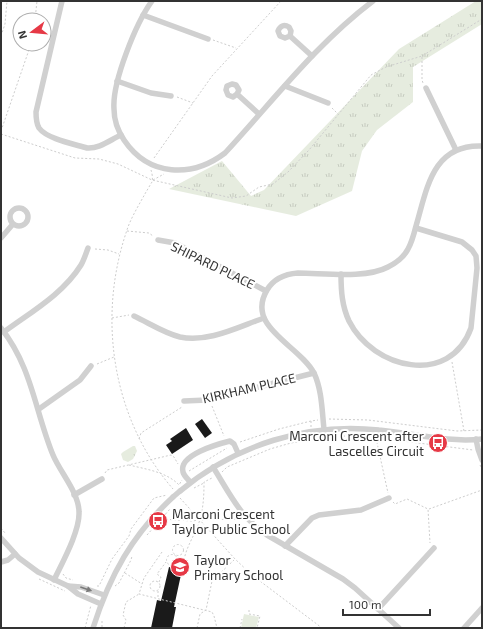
<svg xmlns="http://www.w3.org/2000/svg" width="483" height="629" font-family="'Exo 2',sans-serif">
	<defs>
		<pattern id="grass-tufts" width="24" height="20" patternUnits="userSpaceOnUse"><rect width="24" height="20" fill="#e6ecdf"/><path d="M3 7l-1-3M5 7V3M7 7l1-3M15 17l-1-3M17 17v-4M19 17l1-3" fill="none" stroke="#c6cbc0"/></pattern>
	</defs>
	<rect width="100%" height="100%" fill="#fff"/>
	<g fill="url(#grass-tufts)">
		<polygon points="476,1 482,1 482,24 413,67 413,102 377,130 362,151 352,191 296,216 169,189 222,161 251,196 264,190 399,49"/>
		<polygon points="133,446 135,446 137,451 133,459 128,462 123,460 121,454 123,452"/>
	</g>
	<polygon fill="#e6ecdf" points="244,614 259,617 256,628 241,628"/>
	<g fill="#1a1a1a">
		<polygon points="202,419 212,433 205,438 195,424"/>
		<polygon points="186,428 193,440 172,454 166,445 172,441 170,439"/>
		<polygon points="169,567 182,570 174,607 176,607 172,628 151,628 157,600 161,601"/>
	</g>
	<g fill="none" stroke-linecap="round" stroke-linejoin="round">
		<g stroke="#cdcdcd" stroke-width="1" stroke-dasharray="2 2" stroke-linecap="butt">
			<polyline points="35,20 37,1"/>
			<polyline points="1,36 5,24 7,1"/>
			<polyline points="213,40 236,48"/>
			<polyline points="422,57 422,80 423,83"/>
			<polyline points="177,97 193,103"/>
			<polyline points="332,108 338,114"/>
			<polyline points="1,131 31,44"/>
			<polyline points="1,134 75,158 99,159 118,164 152,180 232,198 246,196 259,187 273,184 288,172 309,150 371,75 386,67 422,56 482,19"/>
			<polyline points="154,158 212,76 281,1"/>
			<path d="M151,170c1,3 2,8 1,12 -2,3 -4,7 -6,10 -7,13 -16,27 -20,41 -29,87 -13,187 47,256"/>
			<polyline points="153,180 164,174"/>
			<polyline points="127,231 149,233 153,236"/>
			<polyline points="95,249 108,250 119,254"/>
			<polyline points="112,318 129,315"/>
			<polyline points="452,362 464,431"/>
			<polyline points="97,364 114,357"/>
			<polyline points="212,406 224,436"/>
			<polyline points="329,419 368,420 457,431 482,430"/>
			<polyline points="311,427 311,421 318,420"/>
			<polyline points="376,438 388,493"/>
			<polyline points="139,439 141,433 182,407"/>
			<polyline points="240,442 279,429 311,421"/>
			<path d="M129,465c16,4 38,7 50,20l3,-5"/>
			<polyline points="480,465 482,469"/>
			<polyline points="189,471 227,448"/>
			<polyline points="222,472 227,467 270,449 291,443 308,440 345,436 364,436 473,450"/>
			<polyline points="105,473 107,470 171,455 174,457 178,464"/>
			<polyline points="194,488 204,483"/>
			<polyline points="180,498 235,559 252,575 322,628"/>
			<polyline points="393,502 395,504 407,499 428,509 430,543"/>
			<polyline points="429,509 482,490"/>
			<polyline points="162,519 192,521 199,520 239,519"/>
			<polyline points="1,528 5,533"/>
			<polyline points="147,535 170,509"/>
			<circle cx="178" cy="550" r="5.5"/>
			<polyline points="162,552 144,578 139,594 212,612 214,616 217,628"/>
			<circle cx="172" cy="560" r="5.5"/>
			<path d="M184,560c2,-11 8,-21 13,-32 6,-15 7,-29 7,-46l8,-4"/>
			<polyline points="125,573 142,584"/>
			<polyline points="63,574 66,578 73,580"/>
			<polyline points="39,579 65,591"/>
			<circle cx="155" cy="586" r="5"/>
			<polyline points="159,582 161,577 157,574 166,562"/>
			<polyline points="97,586 99,586 112,559 129,536 131,529 154,498 167,495"/>
			<polyline points="115,586 119,583 131,560 132,556"/>
			<polyline points="158,591 158,598"/>
			<polyline points="249,610 249,614 260,616 257,628"/>
			<polyline points="102,621 102,628"/>
			<polyline points="85,628 91,605"/>
			<polyline points="124,628 126,620 123,615 126,602 139,594"/>
			<polyline points="197,628 200,614 206,610 212,581 234,560"/>
			<polyline points="240,628 242,619"/>
		</g>
		<g stroke="#d0d0d0" stroke-width="5.5">
			<path d="M62,1l-26,111c0,6 0,11 3,16 8,11 35,16 48,20 12,1 23,-8 34,-13"/>
			<path d="M152,1c-16,22 -40,81 -38,108 0,11 4,22 10,31 25,37 68,38 101,13 48,-52 91,-109 148,-152"/>
			<polyline points="143,15 208,39"/>
			<path d="M290,36l1,-5 -2,-4c-5,-3 -9,-1 -11,4l2,5 5,2 5,-2 22,20"/>
			<polyline points="117,81 151,93 171,96"/>
			<polyline points="285,86 328,103"/>
			<polyline points="426,88 456,150"/>
			<polyline points="237,94 239,90 236,85 232,84 227,86 226,90 228,95 233,97 237,94 259,114"/>
			<circle cx="19" cy="217" r="9"/>
			<polyline points="1,238 13,224"/>
			<polyline points="158,240 175,243 266,291"/>
			<path d="M341,274c0,17 1,32 8,47 24,48 101,66 122,7l6,-60 -1,-12 -4,-6 -10,-8 -46,-14"/>
			<path d="M134,316c15,7 30,17 46,21 28,6 58,-10 84,-19"/>
			<path d="M1,328c31,39 34,83 52,127 7,17 26,38 26,57 1,19 -17,51 -25,68"/>
			<path d="M4,332c27,-20 59,-38 77,-67 3,-5 5,-12 7,-17"/>
			<polyline points="184,401 207,400 314,373"/>
			<polyline points="39,409 80,380 91,366"/>
			<path d="M324,429c-2,-18 -2,-39 -10,-56 -15,-28 -69,-46 -47,-83 7,-12 18,-16 31,-17 25,0 68,6 90,-6 8,-4 16,-10 20,-18 4,-7 6,-15 8,-23 11,-37 16,-82 66,-80"/>
			<polyline points="476,439 478,449 482,460"/>
			<path d="M213,467c17,27 27,50 54,68l76,44 12,9 44,40"/>
			<path d="M190,482c-2,-3 -6,-6 -7,-10 -5,-17 35,-28 47,-31l4,3 4,9"/>
			<path d="M180,491c56,-46 127,-69 199,-61 34,3 69,13 103,9"/>
			<polyline points="74,495 102,479"/>
			<polyline points="1,538 19,558 38,572 68,586 78,594 101,604"/>
			<polyline points="285,546 312,518 319,515 361,510 389,498"/>
			<polyline points="1,562 8,560 15,554"/>
			<polyline points="68,586 81,587 104,595"/>
			<polyline points="378,609 434,548"/>
			<path d="M93,628c17,-53 39,-93 80,-131"/>
			<polyline points="464,628 482,608"/>
		</g>
		<polyline stroke="#d0d0d0" stroke-width="5.5" points="173,497 180,491"/>
	</g>
	<defs><path id="oneway-solid" d="M-6-.8H1V-3.2L6.5 0L1 3.2V.8H-6Z"/></defs>
	<use fill="#7a7a7a" href="#oneway-solid" transform="translate(86 589) rotate(19)"/>
	<defs>
		<symbol id="bus-disc" viewBox="-11 -11 22 22"><circle r="9.5" fill="#e63946" stroke="#fff"/><path d="M-5-6H5V4H4V6H2V4H-2V6H-4V4H-5ZM-3.5-4V0h7V-4ZM-3.5 1.2v1.5H-2V1.2ZM2 1.2v1.5H3.5V1.2Z" fill="#fff"/></symbol>
		<symbol id="school-disc" viewBox="-11 -11 22 22"><circle r="9.5" fill="#e63946" stroke="#fff"/><path d="M0-5L7-2L0 1L-7-2ZM-4 1L0 2.5L4 1V4Q0 6-4 4Z" fill="#fff"/></symbol>
	</defs>
	<g fill-rule="evenodd">
		<use href="#bus-disc" x="427" y="432" width="22" height="22"/>
		<use href="#bus-disc" x="147" y="510" width="22" height="22"/>
		<use href="#school-disc" x="169" y="556" width="22" height="22"/>
	</g>
	<g text-anchor="middle" dominant-baseline="central" stroke-width="4" stroke-linejoin="round" paint-order="stroke">
		<g font-size="13" fill="#333" stroke="#fff">
			<text transform="translate(213 265) rotate(26)">SHIPARD PLACE</text>
			<text transform="translate(249 388) rotate(-13)">KIRKHAM PLACE</text>
		</g>
		<g font-size="13" fill="#333" stroke="#fff" text-anchor="start">
			<text x="424" y="436" text-anchor="end">Marconi Crescent after<tspan x="424" dy="15">Lascelles Circuit</tspan></text>
			<text x="172" y="514">Marconi Crescent<tspan x="172" dy="15">Taylor Public School</tspan></text>
			<text x="194" y="560">Taylor<tspan x="194" dy="15">Primary School</tspan></text>
		</g>
	</g>
	<rect width="483" height="629" fill="none" stroke="#333333" stroke-width="4"/>
	<g transform="translate(32 32) rotate(254)"><circle r="19" fill="#ffffff" stroke="#adadad"/>
	<path d="M0-3L7 15L0 10L-7 15Z" fill="#e63946"/>
	<text y="-6" font-size="11" font-weight="bold" text-anchor="middle" fill="#333333">N</text>
	</g>
	<path d="M343 609v6h87v-6" fill="none" stroke="#333333" stroke-width="2"/>
	<text x="349" y="609" font-size="12" fill="#333333" stroke="#ffffff" stroke-width="3" paint-order="stroke">100 m</text>
</svg>
